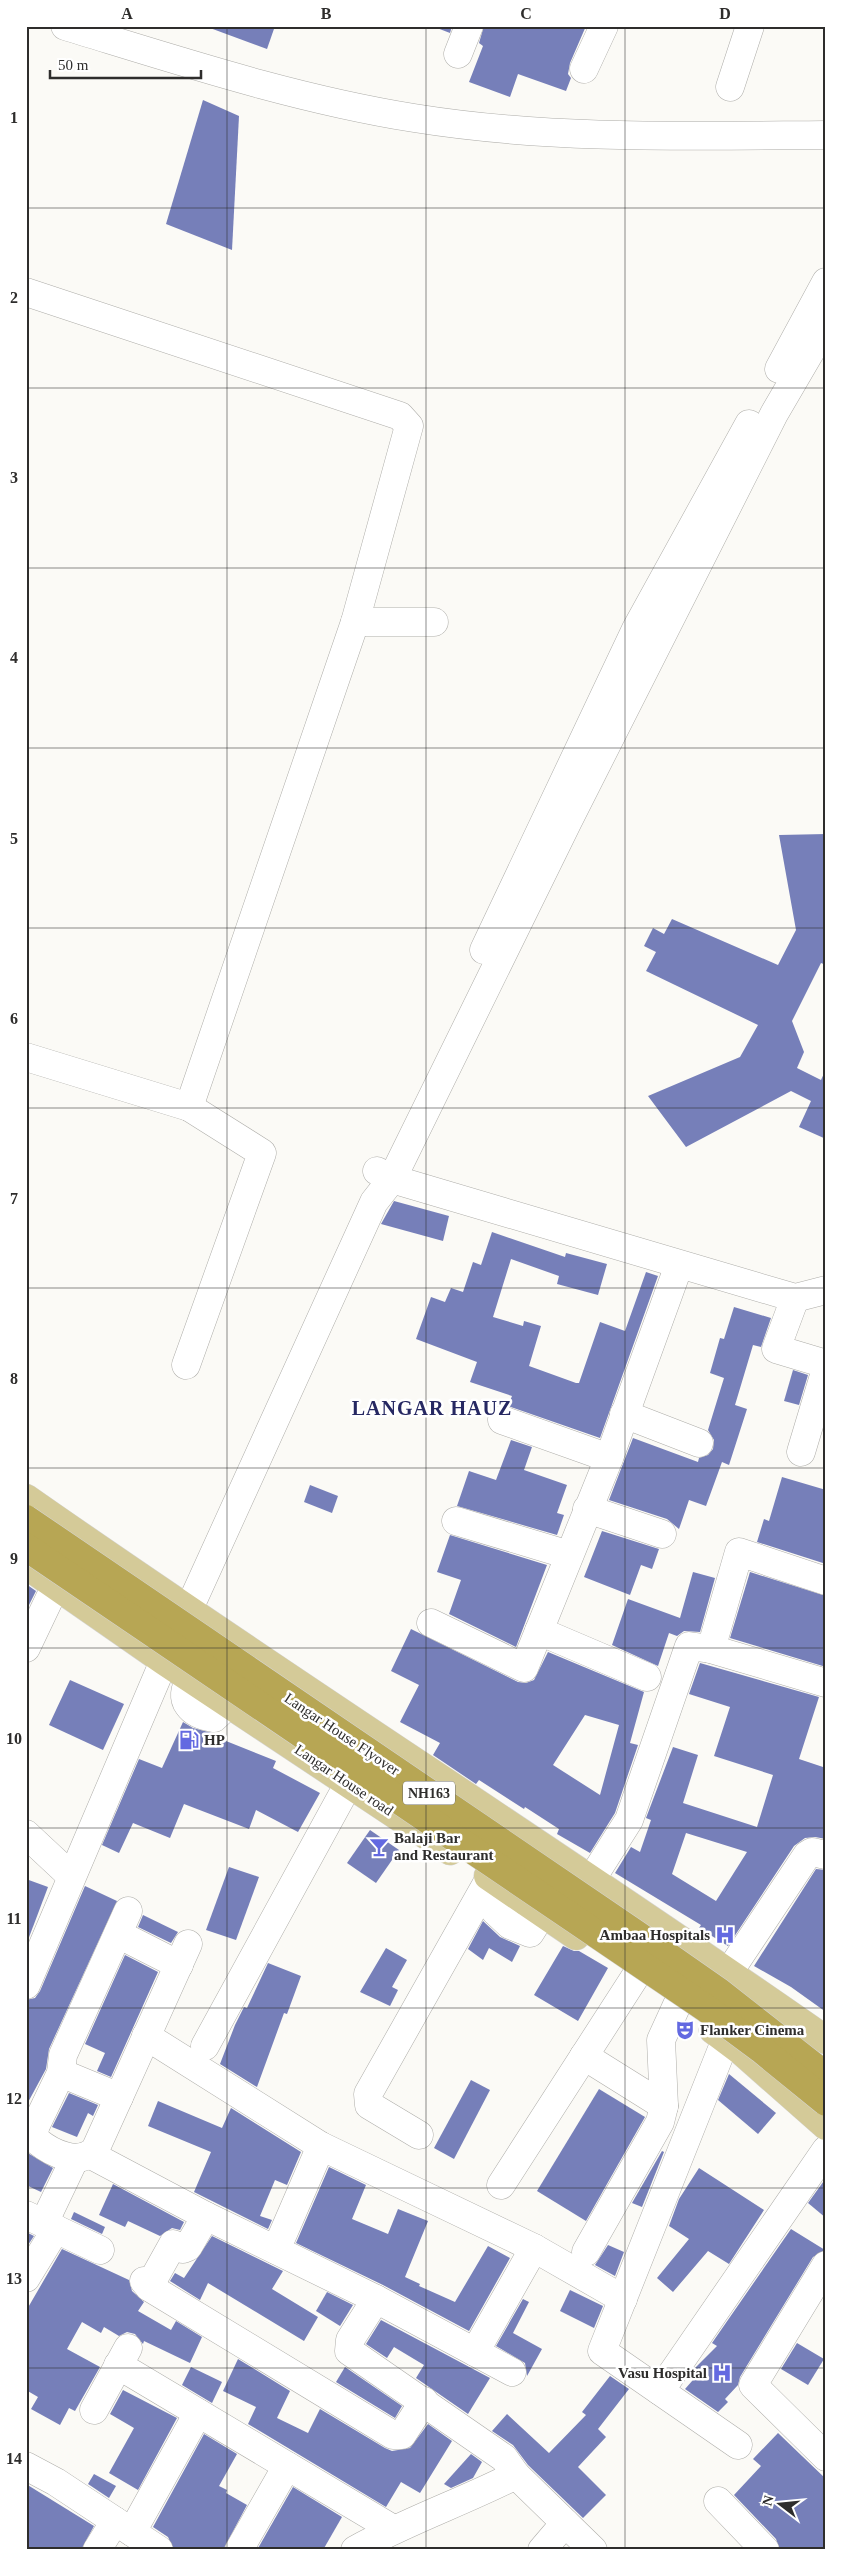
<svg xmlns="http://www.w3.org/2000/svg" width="852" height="2576" font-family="Georgia,serif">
	<rect width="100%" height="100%" fill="#fbfaf6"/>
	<g fill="#767fb9" fill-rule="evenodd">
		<polygon points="211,26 275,26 267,49 210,28"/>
		<polygon points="437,26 452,26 450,33 437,28"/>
		<polygon points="484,26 586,26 570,63 568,74 571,78 566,91 518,74 510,97 469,82 483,46 479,43"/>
		<polygon points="203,100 239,116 232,250 166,224"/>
		<polygon points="826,834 826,965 821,963 792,1021 804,1052 797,1068 821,1080 826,1069 826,1139 799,1127 811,1101 791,1091 686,1147 648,1096 740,1057 758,1025 646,971 656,952 644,946 653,928 664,934 672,919 778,965 796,930 779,835"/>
		<polygon points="394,1201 449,1216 443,1241 381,1224"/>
		<polygon points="492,1232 565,1257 566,1253 607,1264 598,1295 557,1284 559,1276 511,1259 493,1317 523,1326 524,1321 541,1326 529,1366 576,1383 579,1383 600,1322 625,1331 646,1272 658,1276 600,1438 508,1406 512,1396 470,1382 477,1362 416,1339 431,1297 445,1302 451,1288 463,1292 473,1262 481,1265"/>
		<polygon points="734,1307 771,1318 761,1347 753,1345 735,1405 747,1409 729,1465 722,1462 706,1506 689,1500 679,1529 667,1519 609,1500 633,1438 698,1462 699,1458 708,1455 713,1449 714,1440 708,1430 724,1378 710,1373 720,1338 724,1339"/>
		<polygon points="793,1370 808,1375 799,1405 784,1401"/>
		<polygon points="511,1440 532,1447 524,1470 567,1485 557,1513 564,1515 557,1535 457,1506 469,1471 496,1480"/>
		<polygon points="782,1477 826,1490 826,1564 757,1542 764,1519 769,1521"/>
		<polygon points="310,1485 338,1496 332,1513 304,1502"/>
		<polygon points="602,1531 659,1549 652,1569 641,1565 630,1595 584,1577"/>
		<polygon points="450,1535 547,1565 516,1647 449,1614 461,1580 437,1572"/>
		<polygon points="693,1572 715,1578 700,1632 684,1631 677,1636 669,1633 658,1666 612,1645 628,1599 680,1618"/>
		<polygon points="750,1572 826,1596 826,1667 730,1638"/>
		<polygon points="26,1584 36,1591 26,1611"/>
		<path d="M411,1629l107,53 8,1 8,-3 14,-28 96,40 -14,51 8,2 -23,68 -25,40 -33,-19 2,-5 -34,-22 -1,2 -45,-29 -3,4 -43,-29 7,-12 -40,-21 19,-37 -28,-14zM585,1715l34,10 -19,70 -47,-30z"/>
		<path d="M700,1663l119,34 -20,62 27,9v71l-11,-2 -10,1 -11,8 -66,100 -29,-18 2,-3 -86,-52 16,-26 9,5 11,-32 -5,-2 27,-71 25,8 -15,48 74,24 16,-52 -59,-19 16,-49 -41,-13zM686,1833l61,19 -31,49 -44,-27z"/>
		<polygon points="70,1680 124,1704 103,1750 49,1725"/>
		<polygon points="183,1722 193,1728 212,1733 211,1735 276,1761 273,1768 320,1793 298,1832 256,1810 249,1829 184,1804 170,1838 133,1823 119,1853 102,1845 139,1759 162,1768"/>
		<polygon points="370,1830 399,1850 376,1883 347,1863"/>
		<polygon points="229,1867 259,1877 236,1940 206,1930"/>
		<polygon points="816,1869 826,1870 826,2012 791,1987 754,1966"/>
		<polygon points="26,1879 48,1887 28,1940 26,1939"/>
		<polygon points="85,1886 117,1901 49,2049 46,2069 26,2106 26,2000 35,1998 40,1991"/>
		<polygon points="143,1915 178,1932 171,1943 138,1927"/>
		<polygon points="483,1921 500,1937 520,1946 512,1962 489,1948 483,1960 468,1949"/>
		<polygon points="563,1946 574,1951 579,1951 608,1968 578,2021 534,1995"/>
		<polygon points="386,1948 407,1960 392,1987 398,1990 390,2006 360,1992"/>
		<polygon points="125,1955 158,1972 111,2077 97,2071 105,2053 85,2044"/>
		<polygon points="268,1963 301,1976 287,2014 284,2013 257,2087 220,2064 235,2025 244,2007 247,2008"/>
		<polygon points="729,2074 776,2113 758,2134 718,2100"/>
		<polygon points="471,2080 490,2090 454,2159 434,2148"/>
		<polygon points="599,2089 645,2117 586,2221 537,2191"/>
		<polygon points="69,2093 98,2105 93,2116 88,2113 77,2137 52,2127"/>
		<polygon points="158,2101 222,2128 231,2108 301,2152 287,2185 275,2180 260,2216 272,2220 268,2229 194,2192 211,2152 148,2126"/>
		<polygon points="662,2151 664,2152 642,2207 632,2203"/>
		<polygon points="26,2152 53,2168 41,2192 26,2185"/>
		<polygon points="329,2167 366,2185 352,2219 388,2234 398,2209 428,2221 405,2277 420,2284 419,2286 455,2302 488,2246 510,2258 469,2331 383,2285 296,2243"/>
		<polygon points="699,2168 764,2210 729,2264 708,2251 673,2292 657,2278 689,2239 669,2226 679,2199"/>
		<polygon points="826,2178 826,2218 808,2203"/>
		<polygon points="113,2184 184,2222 180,2230 172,2228 160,2236 128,2221 125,2227 99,2215"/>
		<polygon points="74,2212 105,2227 102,2234 71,2219"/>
		<polygon points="791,2229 825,2250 813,2257 740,2377 738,2385 725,2399 728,2402 718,2412 685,2389 700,2372 695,2368 717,2346 712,2343"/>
		<polygon points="26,2232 34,2236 26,2248"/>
		<polygon points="212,2236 283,2271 272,2289 318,2317 304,2341 208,2283 200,2300 170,2281 175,2273 184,2278"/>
		<polygon points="608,2245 624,2252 615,2276 595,2265"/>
		<polygon points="62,2249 129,2280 132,2291 144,2302 138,2311 171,2330 176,2321 202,2337 190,2363 144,2341 143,2344 135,2334 127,2332 119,2336 104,2327 101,2333 82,2322 67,2349 100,2367 75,2411 69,2408 60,2425 31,2409 38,2397 26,2390 26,2311"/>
		<polygon points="570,2290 603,2306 594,2328 560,2311"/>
		<polygon points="327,2292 353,2305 340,2326 316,2311"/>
		<polygon points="523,2299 529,2302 513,2333 542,2349 527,2376 525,2363 496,2346"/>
		<polygon points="381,2320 490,2378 468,2414 416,2378 424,2365 394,2347 387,2358 366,2344"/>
		<polygon points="797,2343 824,2359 808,2385 781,2369"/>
		<polygon points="238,2359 290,2391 277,2418 308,2433 320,2409 385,2448 392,2451 410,2448 428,2424 452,2441 420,2493 401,2482 386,2507 248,2424 256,2407 223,2391"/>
		<polygon points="191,2367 222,2382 212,2403 182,2385"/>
		<polygon points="345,2367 402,2406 395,2418 336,2382"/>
		<polygon points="610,2376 629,2389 598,2429 606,2437 578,2467 606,2495 583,2518 528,2465 513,2445 492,2431 507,2414 549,2453 586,2415 582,2412"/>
		<polygon points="123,2390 177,2418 138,2490 109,2473 134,2428 110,2414"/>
		<polygon points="778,2433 826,2479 826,2550 780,2550 776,2539 734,2495 761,2466 753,2459"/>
		<polygon points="204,2434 237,2454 219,2486 227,2490 226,2493 247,2505 223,2550 174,2550 168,2537 153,2527"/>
		<polygon points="471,2454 482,2462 473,2478 451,2488 444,2484"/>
		<polygon points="94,2474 116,2486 109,2498 88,2484"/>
		<polygon points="26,2484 94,2526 81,2550 26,2550"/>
		<polygon points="293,2487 342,2517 323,2550 257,2550"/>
	</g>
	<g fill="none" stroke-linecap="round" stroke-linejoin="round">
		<defs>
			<g id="minor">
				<path d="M65,26c115,35 230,73 349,92 136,22 275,18 412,17"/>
				<polyline points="458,54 469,26"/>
				<polyline points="584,69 604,26"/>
				<polyline points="730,87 750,26"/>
				<polyline points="26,292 400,416 409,426 355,622 189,1107"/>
				<polyline points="779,369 826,282"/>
				<polyline points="355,622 434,622"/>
				<polyline points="484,950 636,629 749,424"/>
				<polyline points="26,1057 189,1107 262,1153 186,1365"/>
				<polyline points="377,1171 392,1179 795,1298 826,1290"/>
				<polyline points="795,1298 776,1349 826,1364"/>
				<polyline points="624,1414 699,1443"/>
				<polyline points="502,1420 609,1458"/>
				<polyline points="801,1452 826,1369"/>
				<polyline points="587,1509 662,1534"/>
				<polyline points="456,1521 569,1555"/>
				<polyline points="188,1611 374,1202 392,1179 568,821 774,414 826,325"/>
				<polyline points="431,1623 524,1668 609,1458 679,1265"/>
				<polyline points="539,1631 647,1677"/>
				<polyline points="26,1648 56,1585"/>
				<polyline points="711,1649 826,1683"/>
				<path d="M191,1679c-15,21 0,36 23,39l15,-14"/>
				<polyline points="26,1834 71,1876"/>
				<polyline points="591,1880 629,1820 689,1646 711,1649 739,1552 826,1581"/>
				<polyline points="501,1886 495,1899 495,1911 510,1925 530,1933 542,1914"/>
				<polyline points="118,1934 179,1965"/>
				<polyline points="729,1972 807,1855 812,1852 826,1855"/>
				<polyline points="26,1985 164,1661"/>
				<polyline points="146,2036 321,2146 534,2248 623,2299"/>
				<polyline points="726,2039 602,2351 738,2445"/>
				<polyline points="205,2046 349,1783"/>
				<polyline points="584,2056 664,2106"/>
				<polyline points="119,2097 188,1944"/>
				<path d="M26,2122l9,5 -1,6 3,8c16,13 42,25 58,9l24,-53 -58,-24"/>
				<polyline points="35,2127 61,2073 63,2055 128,1911"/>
				<polyline points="419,2135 369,2105 368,2094 490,1878"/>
				<polyline points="91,2155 206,2216 376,2299 512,2372"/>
				<polyline points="501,2185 635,1977"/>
				<polyline points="26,2215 100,2250"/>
				<polyline points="44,2223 74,2160"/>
				<polyline points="276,2250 321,2146"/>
				<polyline points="586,2252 660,2122 664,2106 661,2040 677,2005"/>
				<polyline points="826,2265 753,2385 826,2457"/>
				<polyline points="26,2278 56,2229"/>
				<polyline points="144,2281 149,2287 393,2435 402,2435 424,2401"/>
				<polyline points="149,2287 173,2244 183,2249 188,2247 206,2216"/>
				<polyline points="376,2299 350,2340 349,2351 504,2458 516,2475"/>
				<polyline points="475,2352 534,2248"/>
				<polyline points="118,2365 393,2529"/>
				<polyline points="660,2391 826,2150"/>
				<polyline points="94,2410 128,2348"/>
				<polyline points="26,2466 56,2482 159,2550"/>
				<polyline points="718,2501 765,2550"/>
				<polyline points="132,2532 198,2413"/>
				<polyline points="97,2550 115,2521"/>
				<polyline points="239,2550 287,2466"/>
				<path d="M355,2550c52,-29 108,-48 161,-75l77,75"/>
				<polyline points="542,2550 565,2523"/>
			</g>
			<g id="major">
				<path d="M26,1498c264,185 536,357 800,542"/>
				<polyline points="26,1565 164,1661 450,1851"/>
				<polyline points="488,1876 576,1936"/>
				<polyline points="713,2030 741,2051 826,2126"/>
			</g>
		</defs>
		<use href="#minor" stroke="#aeada9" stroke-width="29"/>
		<use href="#major" stroke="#d5d5d5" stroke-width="29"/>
		<use href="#minor" stroke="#fff" stroke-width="28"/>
		<use href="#major" stroke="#d4ca98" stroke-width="28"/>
		<defs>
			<g id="highway-bridge">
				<polyline points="26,1519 636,1934 719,1992 826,2076"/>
				<polyline points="26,1547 707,2009 761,2049 826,2102"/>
			</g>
		</defs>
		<use href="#highway-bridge" stroke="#d5d5d5" stroke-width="29" stroke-linecap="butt"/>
		<use href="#highway-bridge" stroke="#b7a654" stroke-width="28"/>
	</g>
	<path fill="none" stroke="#2e2d2c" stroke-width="1" stroke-opacity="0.55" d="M227,26v2524M426,26v2524M625,26v2524M26,208h800M26,388h800M26,568h800M26,748h800M26,928h800M26,1108h800M26,1288h800M26,1468h800M26,1648h800M26,1828h800M26,2008h800M26,2188h800M26,2368h800"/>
	<defs>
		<symbol id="fuel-bare" viewBox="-9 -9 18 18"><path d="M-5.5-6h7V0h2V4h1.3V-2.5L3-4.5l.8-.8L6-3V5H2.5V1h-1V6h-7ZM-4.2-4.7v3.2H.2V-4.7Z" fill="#6369e1" stroke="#fff" stroke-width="2.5" paint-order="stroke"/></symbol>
		<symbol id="bar-bare" viewBox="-9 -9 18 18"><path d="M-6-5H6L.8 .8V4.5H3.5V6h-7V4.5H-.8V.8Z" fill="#6369e1" stroke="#fff" stroke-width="2.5" paint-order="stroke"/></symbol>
		<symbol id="hospital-bare" viewBox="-9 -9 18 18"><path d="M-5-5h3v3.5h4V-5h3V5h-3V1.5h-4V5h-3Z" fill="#6369e1" stroke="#fff" stroke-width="2.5" paint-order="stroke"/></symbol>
		<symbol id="theatre-bare" viewBox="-9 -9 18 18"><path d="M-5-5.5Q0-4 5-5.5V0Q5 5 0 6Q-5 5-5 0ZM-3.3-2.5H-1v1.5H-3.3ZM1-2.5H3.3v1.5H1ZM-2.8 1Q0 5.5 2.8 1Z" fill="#6369e1" stroke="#fff" stroke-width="2.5" paint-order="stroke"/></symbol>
	</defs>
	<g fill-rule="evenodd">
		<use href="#fuel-bare" x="175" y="1726" width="28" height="28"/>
		<use href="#bar-bare" x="365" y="1833" width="28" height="28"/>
		<use href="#hospital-bare" x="711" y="1921" width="28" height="28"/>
		<use href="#theatre-bare" x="671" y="2016" width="28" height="28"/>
		<use href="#hospital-bare" x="708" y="2359" width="28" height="28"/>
	</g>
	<g text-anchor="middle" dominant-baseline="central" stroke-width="5" stroke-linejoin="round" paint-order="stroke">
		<rect fill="#fff" stroke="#6d6c6b" stroke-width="1" x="403" y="1781.5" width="52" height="23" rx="4"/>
		<g font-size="14" font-weight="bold" fill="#2e2d2c">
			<text x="429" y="1793">NH163</text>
		</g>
		<g font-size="15" fill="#2e2d2c" stroke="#fff">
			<text transform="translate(342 1734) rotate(34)">Langar House Flyover</text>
			<text transform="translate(344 1780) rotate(34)">Langar House road</text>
		</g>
		<g font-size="15" font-weight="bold" fill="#2e2d2c" stroke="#fff" text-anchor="start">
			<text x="204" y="1740">HP</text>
			<text x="394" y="1838">Balaji Bar<tspan x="394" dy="17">and Restaurant</tspan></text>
			<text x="710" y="1935" text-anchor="end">Ambaa Hospitals</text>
			<text x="700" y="2030">Flanker Cinema</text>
			<text x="707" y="2373" text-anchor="end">Vasu Hospital</text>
		</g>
		<g font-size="20" font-weight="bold" letter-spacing="1" fill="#262862" stroke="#fff">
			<text x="432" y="1408">LANGAR HAUZ</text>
		</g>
	</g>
	<rect width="852" height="2576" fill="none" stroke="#ffffff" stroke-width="55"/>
	<g transform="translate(780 2504) rotate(286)" stroke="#ffffff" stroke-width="4" paint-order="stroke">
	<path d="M0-4L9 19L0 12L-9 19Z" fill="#2e2d2c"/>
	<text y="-8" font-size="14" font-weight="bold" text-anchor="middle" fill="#2e2d2c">N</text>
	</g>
	<path d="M50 70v8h151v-8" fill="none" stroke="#2e2d2c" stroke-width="2.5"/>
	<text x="58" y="70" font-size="15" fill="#2e2d2c" stroke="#ffffff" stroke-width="4" paint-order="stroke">50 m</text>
	<rect x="28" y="28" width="796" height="2520" fill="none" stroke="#2e2d2c" stroke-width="2"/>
	<g font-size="16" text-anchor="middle" font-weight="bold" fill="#2e2d2c">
		<text x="127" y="19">A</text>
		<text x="326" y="19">B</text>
		<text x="526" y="19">C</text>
		<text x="725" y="19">D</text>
		<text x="14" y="123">1</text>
		<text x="14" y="303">2</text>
		<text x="14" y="483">3</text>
		<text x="14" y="663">4</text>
		<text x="14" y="844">5</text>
		<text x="14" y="1024">6</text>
		<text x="14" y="1204">7</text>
		<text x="14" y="1384">8</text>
		<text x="14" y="1564">9</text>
		<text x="14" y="1744">10</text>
		<text x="14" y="1924">11</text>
		<text x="14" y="2104">12</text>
		<text x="14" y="2284">13</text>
		<text x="14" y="2464">14</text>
	</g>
</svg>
